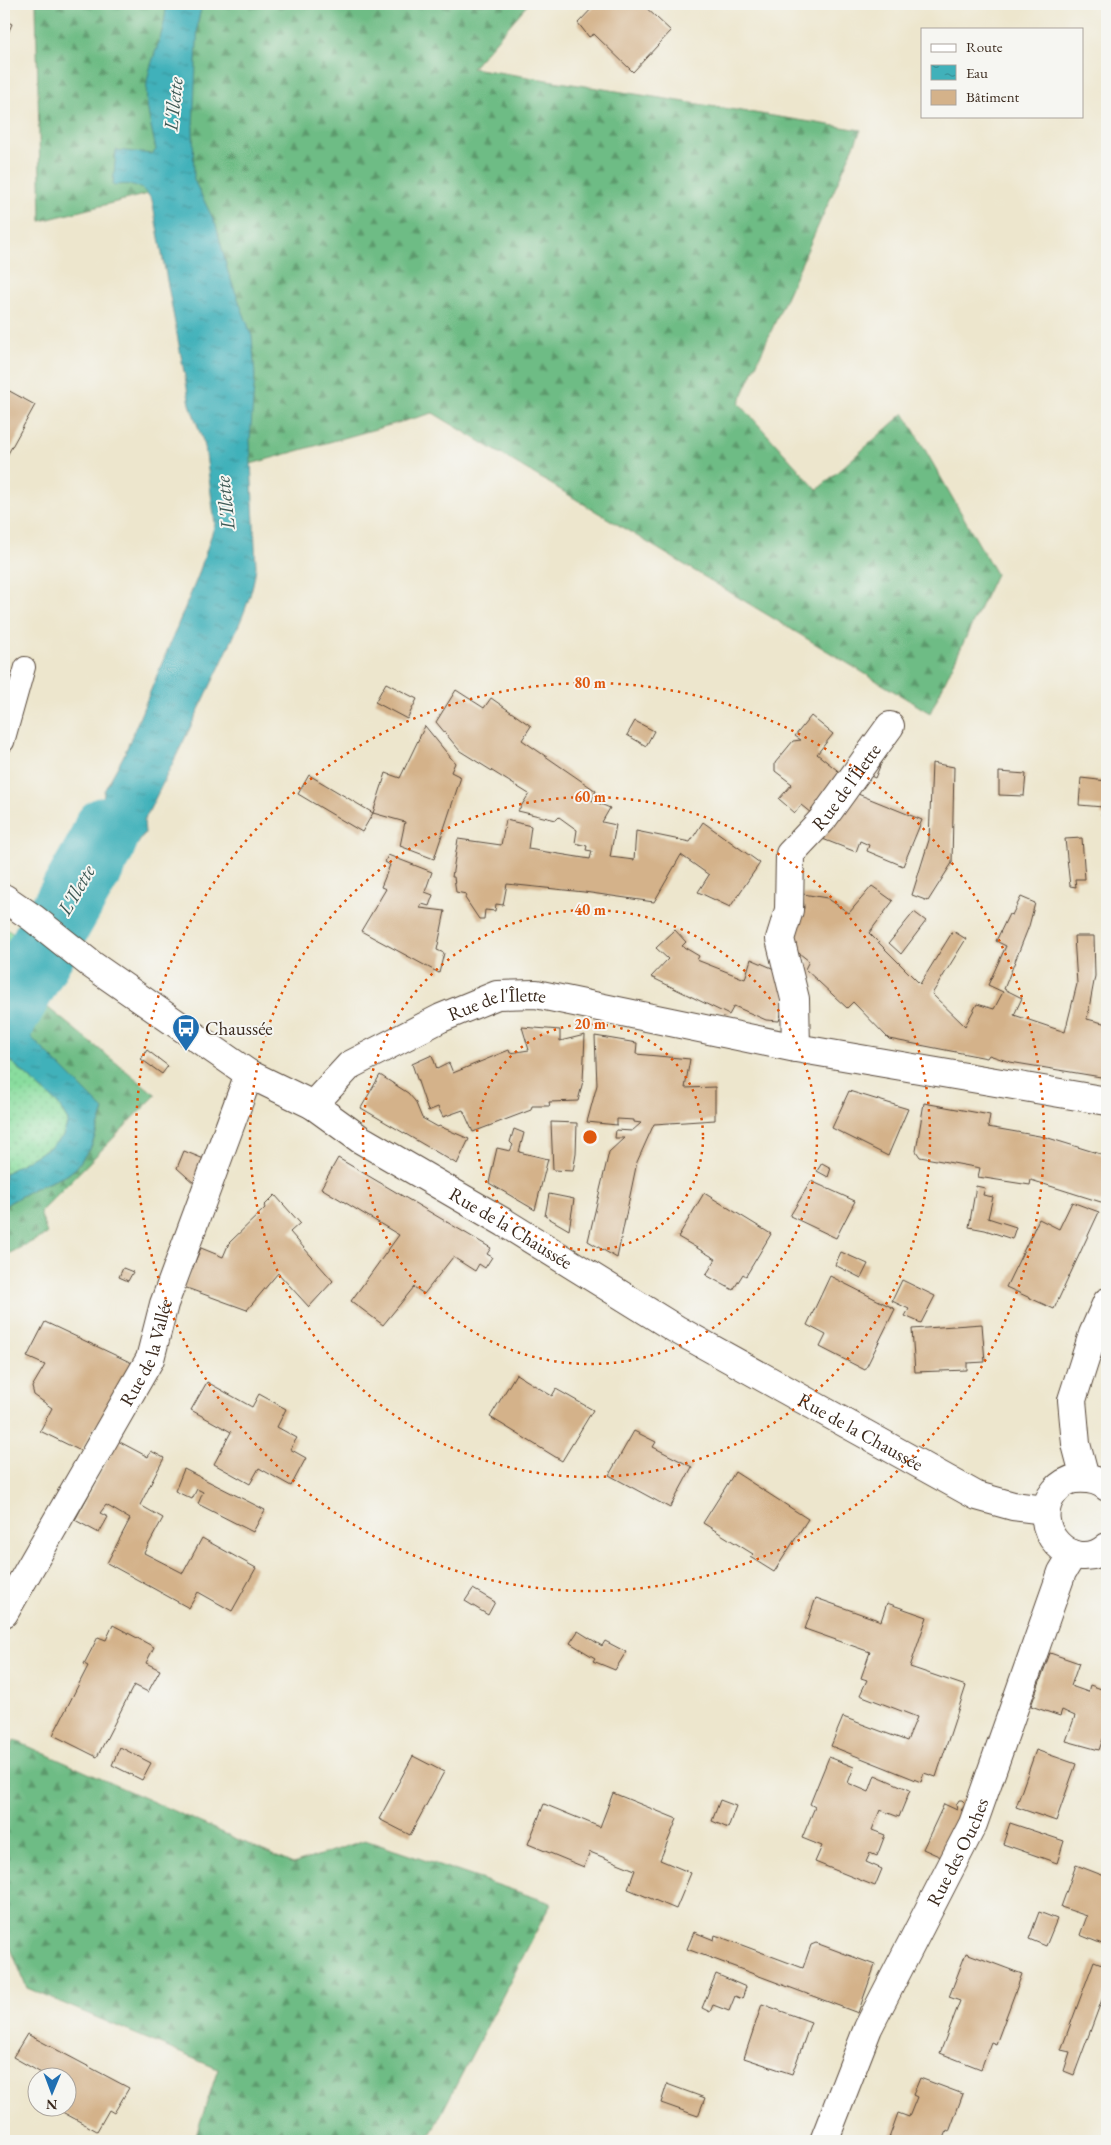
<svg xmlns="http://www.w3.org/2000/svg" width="1111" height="2145" font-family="'EB Garamond',serif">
	<defs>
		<pattern id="grass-dots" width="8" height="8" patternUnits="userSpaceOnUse" patternTransform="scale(1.25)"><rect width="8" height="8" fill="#89dd9e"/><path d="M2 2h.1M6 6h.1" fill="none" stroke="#77be88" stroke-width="1.8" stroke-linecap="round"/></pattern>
		<pattern id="forest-firs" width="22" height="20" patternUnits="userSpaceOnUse" patternTransform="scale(1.25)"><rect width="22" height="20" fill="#6ebc85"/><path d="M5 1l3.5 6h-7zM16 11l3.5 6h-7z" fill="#5c996c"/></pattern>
		<pattern id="water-ripples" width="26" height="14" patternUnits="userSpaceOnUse" patternTransform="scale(1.25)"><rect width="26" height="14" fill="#41b1ba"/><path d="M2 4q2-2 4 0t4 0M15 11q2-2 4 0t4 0" fill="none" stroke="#389097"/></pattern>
	</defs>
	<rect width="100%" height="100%" fill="#f6f6f2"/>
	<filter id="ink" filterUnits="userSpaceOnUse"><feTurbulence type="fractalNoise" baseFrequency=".02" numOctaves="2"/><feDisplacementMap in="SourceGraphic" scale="10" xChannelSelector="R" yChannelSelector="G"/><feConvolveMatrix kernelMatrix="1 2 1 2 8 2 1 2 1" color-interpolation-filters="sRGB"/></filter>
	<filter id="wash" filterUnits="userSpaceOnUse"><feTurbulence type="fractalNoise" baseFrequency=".0096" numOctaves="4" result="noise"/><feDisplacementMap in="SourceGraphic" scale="20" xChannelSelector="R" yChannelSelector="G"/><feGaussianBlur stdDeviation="1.12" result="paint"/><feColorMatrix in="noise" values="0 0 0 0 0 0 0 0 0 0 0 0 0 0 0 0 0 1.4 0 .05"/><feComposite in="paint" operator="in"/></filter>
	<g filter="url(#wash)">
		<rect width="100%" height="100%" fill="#ede6cd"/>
		<g fill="url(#grass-dots)" stroke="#62845e">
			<polygon points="4,927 27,944 23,944 4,974"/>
			<polygon points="4,1055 58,1104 68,1121 63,1136 52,1146 4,1174"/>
		</g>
		<g fill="url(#forest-firs)" stroke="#547352">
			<polygon points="36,4 528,4 472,68 861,130 739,403 817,490 904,413 996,574 930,713 433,413 247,465 183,185 41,221"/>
			<path d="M31,994l125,101 -116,117 7,22 -43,22v-50l29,-17 34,-14 9,-7 16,-23 12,-35 -72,-72c-9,-16 -11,-28 -1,-44z"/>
			<polygon points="14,1740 293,1864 365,1840 551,1903 427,2141 194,2141 218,2069 27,1988 4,1932 4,1769"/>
		</g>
		<g fill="url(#water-ripples)" stroke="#3e6e6c">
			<path d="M166,4h36l-4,18 -5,105 1,53 22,45 12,47 24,64 3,39 -5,65 6,126c-3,34 -22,69 -36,100 -25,52 -50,103 -76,155l1,12 -62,93 -34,-24 41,-60 11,-24 3,-27 20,-36 74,-179 17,-52 -10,-77 -15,-43 -38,-204c-12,-17 -19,-16 -39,-15l3,-35 36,4 4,-4c-4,-22 -12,-45 -9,-68 4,-26 19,-49 19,-78z"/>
			<path d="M24,944h3l26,19c-18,27 -40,42 -21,75l72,72 -12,35 -16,23 -9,7 -34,14 -29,17v-32l48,-28 11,-10 5,-15 -10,-17 -54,-49v-81z"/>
		</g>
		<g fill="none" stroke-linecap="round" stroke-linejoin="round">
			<polyline stroke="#41b1ba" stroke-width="68" points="4,1016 99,850 107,830"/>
		</g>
		<g id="blocks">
			<g fill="#d4b28a">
				<polygon points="596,4 642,4 671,31 633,72 594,34 589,37 578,23"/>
				<polygon points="4,20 12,24 4,42"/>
				<polygon points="4,388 35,405 4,461"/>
				<polygon points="386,683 417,699 407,719 375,702"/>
				<polygon points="456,690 484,708 491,698 531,726 522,740 596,791 591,800 610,808 602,822 616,825 610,857 634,860 636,831 690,842 703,822 760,863 730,907 698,892 709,875 681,855 654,902 584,892 507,884 503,905 496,904 495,911 485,910 484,919 479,919 465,898 466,894 456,892 454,877 452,877 458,839 501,845 506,820 531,826 528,849 590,859 592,851 586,850 587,846 575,843 577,830 559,817 556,820 518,811 529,794 460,751 436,722"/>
				<polygon points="811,716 833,734 817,754 847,778 816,817 801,805 795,813 779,799 792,784 775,771 775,763 793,741 801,740 795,736"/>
				<polygon points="635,721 654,731 646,746 627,735"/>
				<polygon points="425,726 455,763 451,772 461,777 434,859 400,846 405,822 373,813 386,773 400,778"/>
				<polygon points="883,759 875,778 866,774"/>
				<polygon points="932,763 954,767 952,863 928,901 912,895 929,840"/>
				<polygon points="999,772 1026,774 1024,796 999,795"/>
				<polygon points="309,775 373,813 362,832 298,794"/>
				<polygon points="1081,778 1107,781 1107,816 1101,815 1103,807 1079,805"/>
				<polygon points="848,790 922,820 903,866 867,851 869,845 860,841 856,852 815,836"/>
				<polygon points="1082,838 1085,879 1075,879 1076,887 1070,886 1065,839"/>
				<polygon points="388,855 432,872 425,892 433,895 429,906 422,904 420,908 445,911 437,950 444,953 439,973 361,931 386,889 381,887 390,865 385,862"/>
				<polygon points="872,886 893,901 869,933 920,984 953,931 966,939 932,994 965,1026 977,1004 994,1009 1003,992 988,985 1006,946 996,941 1009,914 1012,915 1021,897 1035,903 1029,926 1004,989 1022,998 1014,1015 1065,1032 1077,984 1074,936 1094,936 1095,976 1087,1019 1107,1024 1107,1078 1010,1062 989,1055 987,1058 889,1039 853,1002 847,1008 805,969 809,961 790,946 790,942 804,908 803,894 827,898 849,913"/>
				<polygon points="914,912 926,921 901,954 889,943"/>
				<polygon points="675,930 686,942 682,946 699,956 697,960 745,979 751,959 779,971 786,999 779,1021 766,1020 734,1006 729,1015 651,977 668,959 656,948"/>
				<polygon points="522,1027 560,1030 560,1041 585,1035 583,1081 578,1101 549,1102 550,1106 532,1106 531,1110 473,1132 463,1110 443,1117 438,1107 428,1111 412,1064 432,1055 437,1069 449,1063 453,1073 509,1050 510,1053 529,1050"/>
				<polygon points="595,1036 637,1043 636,1054 690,1059 685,1088 715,1087 715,1120 654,1124 637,1162 617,1258 588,1241 609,1152 624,1138 615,1138 616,1130 632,1131 641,1123 634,1122 634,1120 617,1119 617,1125 587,1122 597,1085"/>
				<polygon points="147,1050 168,1066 162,1074 141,1059"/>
				<polygon points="380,1075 408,1093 415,1101 422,1118 438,1127 439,1126 469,1139 457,1164 361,1108"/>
				<polygon points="849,1091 908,1109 888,1156 832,1128"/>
				<polygon points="924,1103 990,1115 988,1127 1045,1137 1107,1156 1107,1192 1104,1203 1031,1180 1030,1185 978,1177 980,1168 920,1157 916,1151"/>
				<polygon points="551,1122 577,1123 576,1154 573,1171 553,1170"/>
				<polygon points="514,1129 524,1133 519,1152 548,1159 535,1210 489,1183 497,1148 510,1151 513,1145 510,1142"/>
				<polygon points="184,1151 204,1159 195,1184 177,1168"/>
				<polygon points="338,1158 491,1248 487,1254 492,1257 485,1268 479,1264 475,1271 453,1257 424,1294 414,1287 383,1325 351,1301 399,1235 321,1188"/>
				<polygon points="822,1163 831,1168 828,1177 817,1171"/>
				<polygon points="811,1181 855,1201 836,1238 790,1216"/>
				<polygon points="976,1186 985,1188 983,1195 993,1197 988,1218 1016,1227 1012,1239 985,1230 969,1227"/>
				<polygon points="704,1193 771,1234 746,1276 743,1274 733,1290 706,1275 716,1259 678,1237"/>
				<polygon points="549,1194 574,1199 569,1230 545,1216"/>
				<polygon points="275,1195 300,1223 290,1232 333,1281 309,1307 278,1273 247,1310 184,1287 201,1248 223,1257 229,1243 265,1208 264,1206"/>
				<polygon points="1072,1202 1099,1212 1054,1309 1006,1287 1039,1219 1059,1229"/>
				<polygon points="841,1252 868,1264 861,1278 835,1265"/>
				<polygon points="123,1268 133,1272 128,1281 119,1277"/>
				<polygon points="830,1276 895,1309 865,1370 820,1347 826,1335 807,1325"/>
				<polygon points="902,1280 935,1296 921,1323 905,1316 909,1309 892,1301"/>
				<polygon points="45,1322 134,1364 115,1402 91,1432 81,1451 40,1431 52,1408 34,1395 32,1387 45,1365 27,1357"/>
				<polygon points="982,1324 985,1362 967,1363 967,1370 915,1372 912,1329"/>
				<polygon points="516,1374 552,1396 556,1389 593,1410 562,1461 490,1417"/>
				<polygon points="207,1382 252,1407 259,1394 286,1409 277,1427 297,1438 290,1449 306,1458 291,1486 259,1468 250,1484 214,1464 231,1432 191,1410"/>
				<polygon points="634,1431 656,1442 653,1447 692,1467 670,1508 609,1475"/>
				<polygon points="118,1441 148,1457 151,1451 164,1458 140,1505 163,1518 144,1553 183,1573 202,1538 256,1568 232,1611 198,1592 189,1608 107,1563 130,1519 106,1505 100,1513 108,1517 99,1533 75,1520"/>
				<polygon points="184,1469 265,1510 253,1532 198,1504 203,1492 197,1489 192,1499 175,1491"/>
				<polygon points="735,1472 808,1519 774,1572 750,1557 753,1554 703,1523"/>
				<polygon points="473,1589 495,1602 488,1615 465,1601"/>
				<polygon points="816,1598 881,1621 887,1603 927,1617 910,1667 966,1686 936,1777 924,1773 921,1782 831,1746 843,1717 907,1741 917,1717 860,1695 867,1680 861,1678 870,1652 805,1629"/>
				<polygon points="113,1625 154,1647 146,1663 160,1670 148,1692 134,1685 97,1757 53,1735 88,1666 84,1664 98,1637 106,1640"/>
				<polygon points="578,1631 602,1646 605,1641 626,1652 615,1670 593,1661 595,1658 570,1643"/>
				<polygon points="1050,1653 1079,1663 1071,1686 1088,1692 1090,1685 1107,1691 1107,1728 1099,1750 1066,1741 1075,1716 1062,1710 1060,1716 1031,1706"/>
				<polygon points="120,1747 151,1763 142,1780 112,1765"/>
				<polygon points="1036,1750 1076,1764 1056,1821 1016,1807"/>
				<polygon points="413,1756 444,1772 410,1835 379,1819"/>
				<polygon points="829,1757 854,1767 848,1783 869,1792 875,1775 910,1790 899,1817 880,1810 872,1830 885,1835 877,1856 870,1853 866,1862 882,1869 875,1886 815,1862 822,1846 802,1838 815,1807 810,1804"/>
				<polygon points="613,1793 677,1819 660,1860 691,1873 676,1909 628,1889 635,1870 590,1852 584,1867 528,1844 544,1804 600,1827"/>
				<polygon points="720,1800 736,1806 728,1828 712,1821"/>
				<polygon points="959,1800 962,1800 966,1804 961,1810 963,1812 941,1857 923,1849 944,1804 957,1810 956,1805"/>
				<polygon points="1010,1823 1064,1841 1057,1863 1003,1844"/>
				<polygon points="1076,1865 1107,1877 1107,1946 1080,1935 1087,1916 1061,1907"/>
				<polygon points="1039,1912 1057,1919 1046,1946 1029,1939"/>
				<polygon points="694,1932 714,1940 715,1935 803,1968 811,1945 816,1943 875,1965 858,2013 687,1949"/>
				<polygon points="966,1953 1022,1974 996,2044 991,2042 981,2069 940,2053 960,2001 949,1997"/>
				<polygon points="1094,1961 1107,1966 1107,1986 1074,2075 1064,2071 1070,2052 1061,2050"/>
				<polygon points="716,1974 746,1987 742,1999 735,1996 729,2011 713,2005 710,2012 702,2008"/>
				<polygon points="762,2004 811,2022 792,2074 744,2058"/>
				<polygon points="27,2034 129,2088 114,2113 109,2110 97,2131 55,2108 68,2108 68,2078 50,2078 13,2057"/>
				<polygon points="920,2078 963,2094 949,2132 947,2131 943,2141 888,2141 898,2113 909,2117 917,2097 913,2095"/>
				<polygon points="667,2084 705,2098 698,2116 661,2103"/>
			</g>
		</g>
	</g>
	<g filter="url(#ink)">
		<use href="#blocks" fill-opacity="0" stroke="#564638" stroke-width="1"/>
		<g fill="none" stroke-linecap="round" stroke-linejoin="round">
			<defs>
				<polyline id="service" points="4,742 25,667"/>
				<g id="minor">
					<path id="s1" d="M796,1048l-1,-49 -15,-60 9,-29 1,-56 32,-34 68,-94"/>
					<path id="s2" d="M313,1105l37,-40 91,-47 56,-23 39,-1 260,54 311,53"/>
					<polyline points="1085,1478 1076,1444 1072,1400 1093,1334 1107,1302"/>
					<path id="s3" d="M4,1613l146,-254 14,-55 85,-230"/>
					<path id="s4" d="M824,2141l44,-113 105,-204 89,-252 11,-18"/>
				</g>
				<g id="tertiary">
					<path id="s5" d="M4,898l29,20 59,47 157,109 64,31 47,34 145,84 171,106 301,167 36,10 32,4"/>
					<path d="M1107,1487c-9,-8 -20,-9 -32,-8 -7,1 -15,6 -20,12 -30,35 18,86 52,56"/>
				</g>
			</defs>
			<use href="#service" stroke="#564638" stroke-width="22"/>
			<use href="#minor" stroke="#564638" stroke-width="30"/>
			<use href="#tertiary" stroke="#564638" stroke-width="30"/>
			<use href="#service" stroke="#fff" stroke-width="20"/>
			<use href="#minor" stroke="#fff" stroke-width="28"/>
			<use href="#tertiary" stroke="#fff" stroke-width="28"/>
		</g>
	</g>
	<g fill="none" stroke="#df570d" stroke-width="2.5" stroke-dasharray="2.5 5">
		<circle cx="590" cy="1137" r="113"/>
		<circle cx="590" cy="1137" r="227"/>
		<circle cx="590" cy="1137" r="340"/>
		<circle cx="590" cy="1137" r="454"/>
	</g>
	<defs>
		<symbol id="bus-pin" viewBox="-11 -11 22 30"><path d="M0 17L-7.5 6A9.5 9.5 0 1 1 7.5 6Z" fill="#1f6fb2" stroke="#f6f6f2"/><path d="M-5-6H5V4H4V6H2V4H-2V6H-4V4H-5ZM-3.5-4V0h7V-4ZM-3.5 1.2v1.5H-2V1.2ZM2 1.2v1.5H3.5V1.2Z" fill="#fff"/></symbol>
	</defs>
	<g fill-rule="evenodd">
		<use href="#bus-pin" x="170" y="1012" width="32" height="43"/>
	</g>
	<g text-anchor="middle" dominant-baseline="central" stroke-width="4" stroke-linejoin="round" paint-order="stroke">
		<g font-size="19" fill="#3b2a1e" stroke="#f6f6f2">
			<text stroke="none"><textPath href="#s1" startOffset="285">Rue de l'Îlette</textPath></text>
			<text stroke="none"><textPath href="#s2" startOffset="216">Rue de l'Îlette</textPath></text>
			<text stroke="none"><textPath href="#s5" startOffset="606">Rue de la Chaussée</textPath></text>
			<text stroke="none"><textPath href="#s3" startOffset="298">Rue de la Vallée</textPath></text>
			<text stroke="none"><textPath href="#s5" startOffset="1011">Rue de la Chaussée</textPath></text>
			<text stroke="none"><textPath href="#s4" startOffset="319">Rue des Ouches</textPath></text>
		</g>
		<g font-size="19" fill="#3b2a1e" stroke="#f6f6f2" text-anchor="start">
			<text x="205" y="1028">Chaussée</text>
		</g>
		<g font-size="20" font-style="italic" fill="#3d5955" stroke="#f6f6f2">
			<text transform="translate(173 104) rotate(-84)">L'Ilette</text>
			<text transform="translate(225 503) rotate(-96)">L'Ilette</text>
			<text transform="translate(76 890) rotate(-60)">L'Ilette</text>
		</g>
	</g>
	<circle cx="590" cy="1137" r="8" fill="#df570d" stroke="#f6f6f2" stroke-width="2.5"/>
	<g font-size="15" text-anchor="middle" font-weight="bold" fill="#df570d" stroke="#f6f6f2" stroke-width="4" stroke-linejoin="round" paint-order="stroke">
		<text x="590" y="688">80 m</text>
		<text x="590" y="802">60 m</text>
		<text x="590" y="915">40 m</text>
		<text x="590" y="1029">20 m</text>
	</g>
	<rect width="1111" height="2145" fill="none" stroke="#f6f6f2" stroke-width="20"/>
	<rect x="921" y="28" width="162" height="90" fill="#f6f6f2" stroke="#aba49d"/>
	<rect x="931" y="44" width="25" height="8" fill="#ffffff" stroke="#aba49d"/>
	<text x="966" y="52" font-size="15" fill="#3b2a1e">Route</text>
	<rect x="931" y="65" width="25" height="15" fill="url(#water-ripples)" stroke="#aba49d"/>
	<text x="966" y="78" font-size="15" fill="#3b2a1e">Eau</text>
	<rect x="931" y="90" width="25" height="15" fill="#d4b28a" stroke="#aba49d"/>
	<text x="966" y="102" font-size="15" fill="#3b2a1e">Bâtiment</text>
	<g transform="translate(52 2092) rotate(181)"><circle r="24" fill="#f6f6f2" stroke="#aba49d"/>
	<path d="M0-4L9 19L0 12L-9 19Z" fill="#1f6fb2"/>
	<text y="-8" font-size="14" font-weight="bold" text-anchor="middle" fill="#3b2a1e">N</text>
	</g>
</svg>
